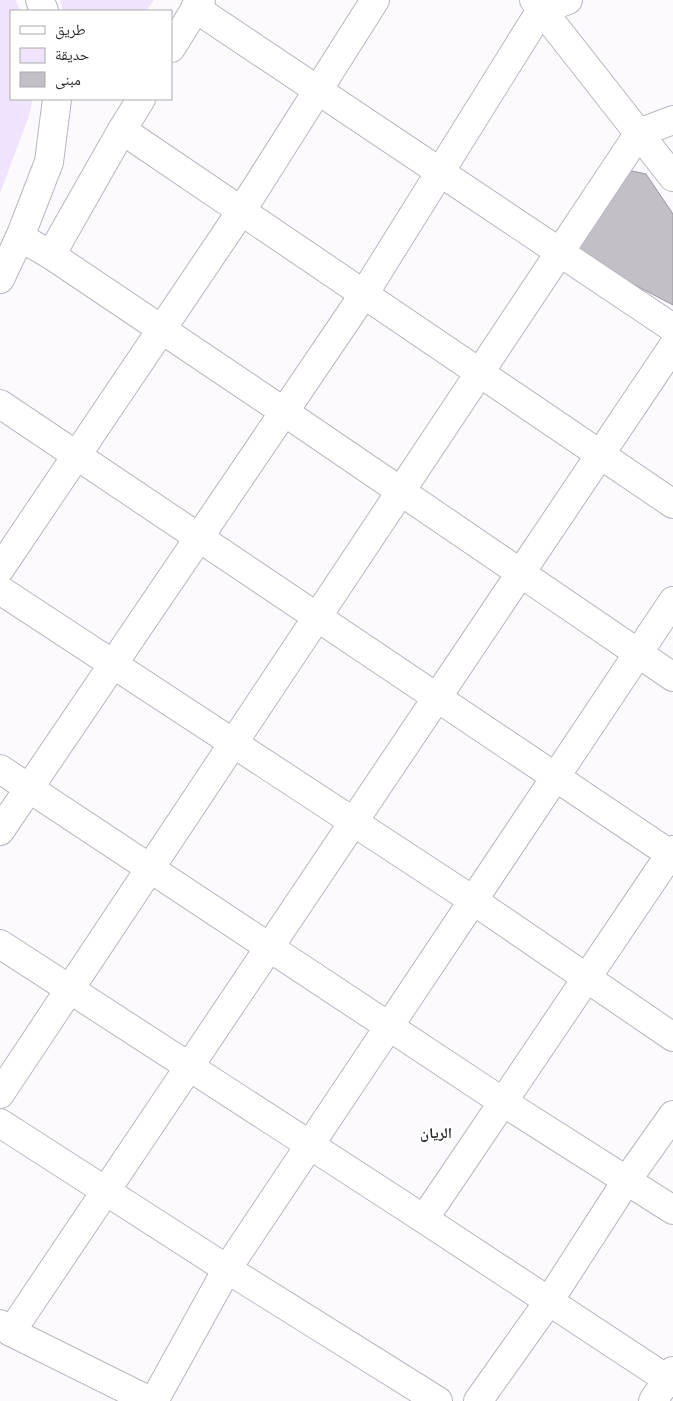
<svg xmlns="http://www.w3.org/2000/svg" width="673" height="1401" font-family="'Libre Baskerville','Noto Naskh Arabic',serif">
	<rect width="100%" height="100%" fill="#fcfaff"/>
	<g fill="#f0e3fd">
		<polygon points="0,0 16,0 20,11 11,11 11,99 33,99 28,119 0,193"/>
		<polygon points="60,0 154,0 146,11 63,11"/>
	</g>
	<polygon fill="#c3bfc7" stroke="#99959c" points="627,170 646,174 673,214 673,305 568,250"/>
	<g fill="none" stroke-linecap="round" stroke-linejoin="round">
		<defs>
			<g id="minor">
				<polyline points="40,0 44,11"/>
				<polyline points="534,0 673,177"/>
				<polyline points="195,8 673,328"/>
				<polyline points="171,48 201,0"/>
				<polyline points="122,130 141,99"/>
				<polyline points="20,237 51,255 283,411 673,677"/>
				<polyline points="51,255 122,130 673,504"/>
				<polyline points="0,279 20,237 49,162 57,99"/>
				<polyline points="0,404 673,856"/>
				<polyline points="0,569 242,210 375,0"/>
				<polyline points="0,590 474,901 673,1037"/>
				<polyline points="0,769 503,1102 673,1210"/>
				<polyline points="0,831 364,294 541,10 568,0"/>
				<polyline points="0,944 424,1219 673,1383"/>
				<polyline points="0,1094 639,133 673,120"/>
				<polyline points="0,1123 227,1269 438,1401"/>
				<polyline points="424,1219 673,850"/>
				<polyline points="0,1324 11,1332 150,1401"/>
				<polyline points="11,1332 673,346"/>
				<polyline points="154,1401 227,1269 673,601"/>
				<polyline points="478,1401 549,1301 627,1180 673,1115"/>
				<polyline points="653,1401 673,1371"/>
			</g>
		</defs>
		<use href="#minor" stroke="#bab6be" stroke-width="30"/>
		<use href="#minor" stroke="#fff" stroke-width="28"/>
	</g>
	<g text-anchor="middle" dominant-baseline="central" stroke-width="4" stroke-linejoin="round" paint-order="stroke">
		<g font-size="15" font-weight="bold" fill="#2e2c2f" stroke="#fff">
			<text x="436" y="1132">الريان</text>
		</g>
	</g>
	<rect x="10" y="10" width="162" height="90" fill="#ffffff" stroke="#ababac"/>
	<rect x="20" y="26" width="25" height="8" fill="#ffffff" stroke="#ababac"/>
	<text x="55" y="35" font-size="15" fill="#2e2c2f">طريق</text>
	<rect x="20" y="48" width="25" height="15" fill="#f0e3fd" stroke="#ababac"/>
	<text x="55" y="60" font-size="15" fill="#2e2c2f">حديقة</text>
	<rect x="20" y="72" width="25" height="15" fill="#c3bfc7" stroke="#ababac"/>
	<text x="55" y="85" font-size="15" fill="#2e2c2f">مبنى</text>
</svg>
